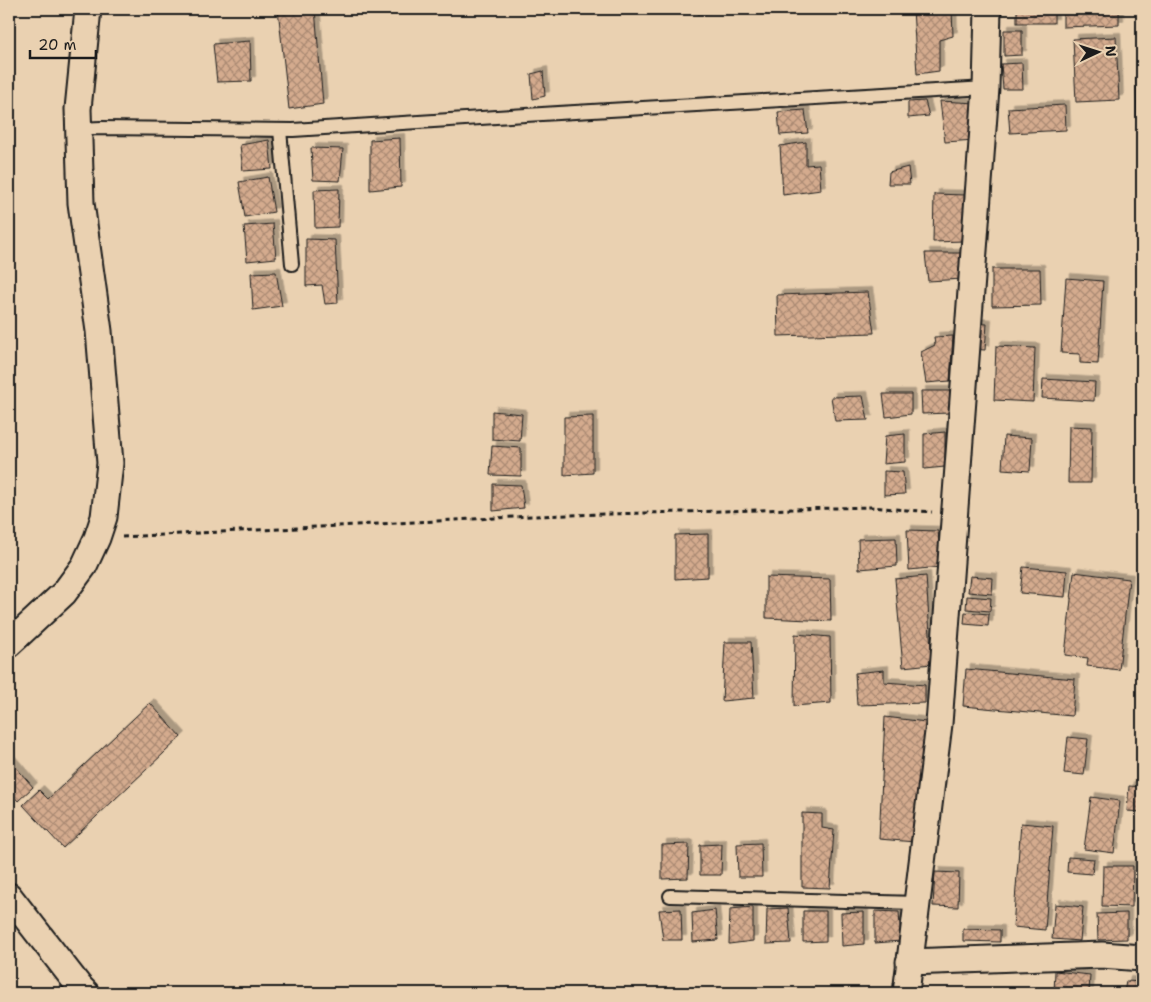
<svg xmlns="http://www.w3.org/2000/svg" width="1151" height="1002" font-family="'Shantell Sans',sans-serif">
	<defs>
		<pattern id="building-cross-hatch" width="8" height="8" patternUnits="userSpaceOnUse" patternTransform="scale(1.25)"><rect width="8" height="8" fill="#d4ab8e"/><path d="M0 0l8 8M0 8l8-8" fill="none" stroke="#ab8a73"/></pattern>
		<filter id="shadow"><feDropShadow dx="4.5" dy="-4.5" stdDeviation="0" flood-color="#0004"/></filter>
	</defs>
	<rect width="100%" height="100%" fill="#ead1b1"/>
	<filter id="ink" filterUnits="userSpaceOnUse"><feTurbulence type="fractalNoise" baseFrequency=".02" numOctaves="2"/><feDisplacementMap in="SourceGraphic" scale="10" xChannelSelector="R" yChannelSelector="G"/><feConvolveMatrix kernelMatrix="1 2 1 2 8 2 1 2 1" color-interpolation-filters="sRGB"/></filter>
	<g filter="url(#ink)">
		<g fill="url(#building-cross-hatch)" stroke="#1c1c1c" filter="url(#shadow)">
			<polygon points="278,9 315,9 323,104 289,109"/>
			<polygon points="698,9 716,9 716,12 698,14"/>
			<rect x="726" y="9" width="21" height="2"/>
			<polygon points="755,9 777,9 777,10 755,13"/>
			<polygon points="786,9 807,9 807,11 786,13"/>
			<polygon points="913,9 952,9 953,36 939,40 939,71 917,74"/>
			<rect x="1017" y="9" width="37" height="14"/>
			<polygon points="1063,9 1119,9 1119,25 1063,27"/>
			<polygon points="1004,30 1022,30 1022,55 1004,56"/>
			<polygon points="1116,37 1119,100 1076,102 1073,39"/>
			<polygon points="250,41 251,81 217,82 213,44"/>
			<polygon points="1022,63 1023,89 1003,89 1001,64"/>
			<polygon points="543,71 545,96 533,99 531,74"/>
			<polygon points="1136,76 1142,76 1142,129 1137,129"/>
			<polygon points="925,101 929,116 908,118 908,102"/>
			<polygon points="940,101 976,103 975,140 945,142"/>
			<polygon points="1065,105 1066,130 1010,133 1008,108"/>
			<polygon points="805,110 808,133 780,135 778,112"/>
			<polygon points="400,138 401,187 370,190 370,140"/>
			<polygon points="269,140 272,169 243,171 240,145"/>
			<polygon points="806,142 806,165 819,164 821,190 783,195 780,146"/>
			<polygon points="311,148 343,149 340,181 313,180"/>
			<polygon points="908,167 910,184 888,184 889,172"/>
			<polygon points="268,177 274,212 245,217 239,182"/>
			<polygon points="339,189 338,227 315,228 314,190"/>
			<polygon points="934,194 965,195 964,241 933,242"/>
			<polygon points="273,224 276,258 247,261 244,226"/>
			<polygon points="306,239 335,240 338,303 325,304 322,285 306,286"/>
			<polygon points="925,253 963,253 963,279 928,281"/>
			<polygon points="992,269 1040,269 1041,305 992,306"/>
			<polygon points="276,272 282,306 253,310 251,273"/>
			<polygon points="1066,278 1103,281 1098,364 1080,363 1080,354 1061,353"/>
			<polygon points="868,292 874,333 778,336 777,295"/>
			<polygon points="974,323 987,324 985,350 972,349"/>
			<polygon points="953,336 950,381 926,383 921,352 935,345 934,337"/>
			<polygon points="996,346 1035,348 1033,402 994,400"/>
			<polygon points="1043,379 1095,382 1094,401 1042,398"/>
			<polygon points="921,391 951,391 950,413 922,414"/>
			<polygon points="883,394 911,394 911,414 886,417"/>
			<polygon points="863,396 868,420 835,421 831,397"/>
			<polygon points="492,411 522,414 520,441 492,439"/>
			<polygon points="593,416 593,473 564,475 564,417"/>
			<polygon points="1069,426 1092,427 1091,483 1068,483"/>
			<polygon points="945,432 945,467 924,469 924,434"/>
			<polygon points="905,434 905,462 883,464 885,436"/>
			<polygon points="1004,436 1032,438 1030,471 1002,469"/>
			<polygon points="492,446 521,448 521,476 490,475"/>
			<polygon points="884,471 903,472 905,494 884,495"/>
			<polygon points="493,484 521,485 524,508 493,511"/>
			<polygon points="907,530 938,531 941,567 909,570"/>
			<polygon points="708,534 708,577 675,579 675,535"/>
			<polygon points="896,538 897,566 859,569 858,539"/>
			<polygon points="1023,567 1067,571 1065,597 1020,593"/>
			<polygon points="1074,572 1129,579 1119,670 1087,666 1088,658 1065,655"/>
			<polygon points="926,576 932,664 903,667 895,579"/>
			<polygon points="970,576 993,578 992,594 968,592"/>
			<polygon points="766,577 830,579 831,621 766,618"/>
			<polygon points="967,596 991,598 990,611 966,609"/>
			<polygon points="965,612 989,614 988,626 964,624"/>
			<polygon points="795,634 830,637 831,703 794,706"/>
			<polygon points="725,642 751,642 754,698 722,701"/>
			<polygon points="966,669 1075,679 1072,716 963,706"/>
			<polygon points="884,670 884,682 925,685 925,703 857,705 855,673"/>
			<polygon points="150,703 181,737 63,848 23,805 39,790 48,799"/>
			<polygon points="885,717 926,722 915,842 879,839"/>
			<polygon points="1068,737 1088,739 1084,775 1064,773"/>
			<polygon points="9,759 33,787 18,801 9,791"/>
			<polygon points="1129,786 1142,787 1141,812 1127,811"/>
			<polygon points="1091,797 1120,801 1114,853 1084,849"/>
			<polygon points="802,813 822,814 822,828 834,830 830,888 802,887"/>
			<polygon points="1021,823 1053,826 1045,930 1013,927"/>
			<polygon points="761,843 762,877 738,877 737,844"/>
			<polygon points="689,844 688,878 662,879 662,845"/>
			<polygon points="722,844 721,875 700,875 700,845"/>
			<polygon points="1068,857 1094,859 1092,874 1067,872"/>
			<polygon points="1103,866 1133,866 1132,907 1102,906"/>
			<polygon points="935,872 959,873 958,907 933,906"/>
			<polygon points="1055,904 1083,907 1080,941 1052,939"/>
			<polygon points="753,907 753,941 729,944 730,909"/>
			<polygon points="788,908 791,943 766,944 767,909"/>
			<polygon points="681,909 682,940 663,940 659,910"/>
			<polygon points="715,910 718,940 693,942 692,913"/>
			<polygon points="803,911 826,911 826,941 803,942"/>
			<polygon points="875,911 899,912 901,941 875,943"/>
			<polygon points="864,912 864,944 842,946 841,913"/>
			<polygon points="1127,913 1127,939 1098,940 1097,914"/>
			<polygon points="963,929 1000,930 1000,942 963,941"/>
			<polygon points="1055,971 1090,975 1089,993 1054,993"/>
			<polygon points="1126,981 1142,982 1142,993 1124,993"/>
		</g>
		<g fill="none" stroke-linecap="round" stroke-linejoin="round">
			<defs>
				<g id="lane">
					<polyline points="78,129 101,128 293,130 558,113 986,88"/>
					<polyline points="280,130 292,264"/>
					<polyline points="670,896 917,903"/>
				</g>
				<g id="street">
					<polyline points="9,644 64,593 84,566 97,538 104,517 110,463 99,331 81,203 78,109 88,9"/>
					<polyline points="9,896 79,986 86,993"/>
					<polyline points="909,962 1102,955 1142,958"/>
					<polyline points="906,993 939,724 986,88 988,9"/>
				</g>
			</defs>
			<use href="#lane" stroke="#1c1c1c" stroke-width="16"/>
			<use href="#street" stroke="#1c1c1c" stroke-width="29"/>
			<polyline stroke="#1c1c1c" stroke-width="3" stroke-dasharray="5 4" stroke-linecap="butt" points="122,537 533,516 871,507 932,512"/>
			<use href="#lane" stroke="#ead1b1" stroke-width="12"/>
			<use href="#street" stroke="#ead1b1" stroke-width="25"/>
		</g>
	</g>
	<rect width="1151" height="1002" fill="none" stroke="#ead1b1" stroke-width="30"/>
	<rect x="15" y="15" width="1121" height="972" fill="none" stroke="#1c1c1c" stroke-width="2" filter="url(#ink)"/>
	<g transform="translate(1098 52) rotate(86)" stroke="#ead1b1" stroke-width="4" paint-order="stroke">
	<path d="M0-4L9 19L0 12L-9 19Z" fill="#1c1c1c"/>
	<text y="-8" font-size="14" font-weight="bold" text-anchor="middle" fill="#1c1c1c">N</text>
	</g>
	<path d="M30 50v8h66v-8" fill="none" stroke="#1c1c1c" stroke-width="2.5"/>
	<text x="38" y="50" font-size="15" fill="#1c1c1c" stroke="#ead1b1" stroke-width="4" paint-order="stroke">20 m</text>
</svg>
